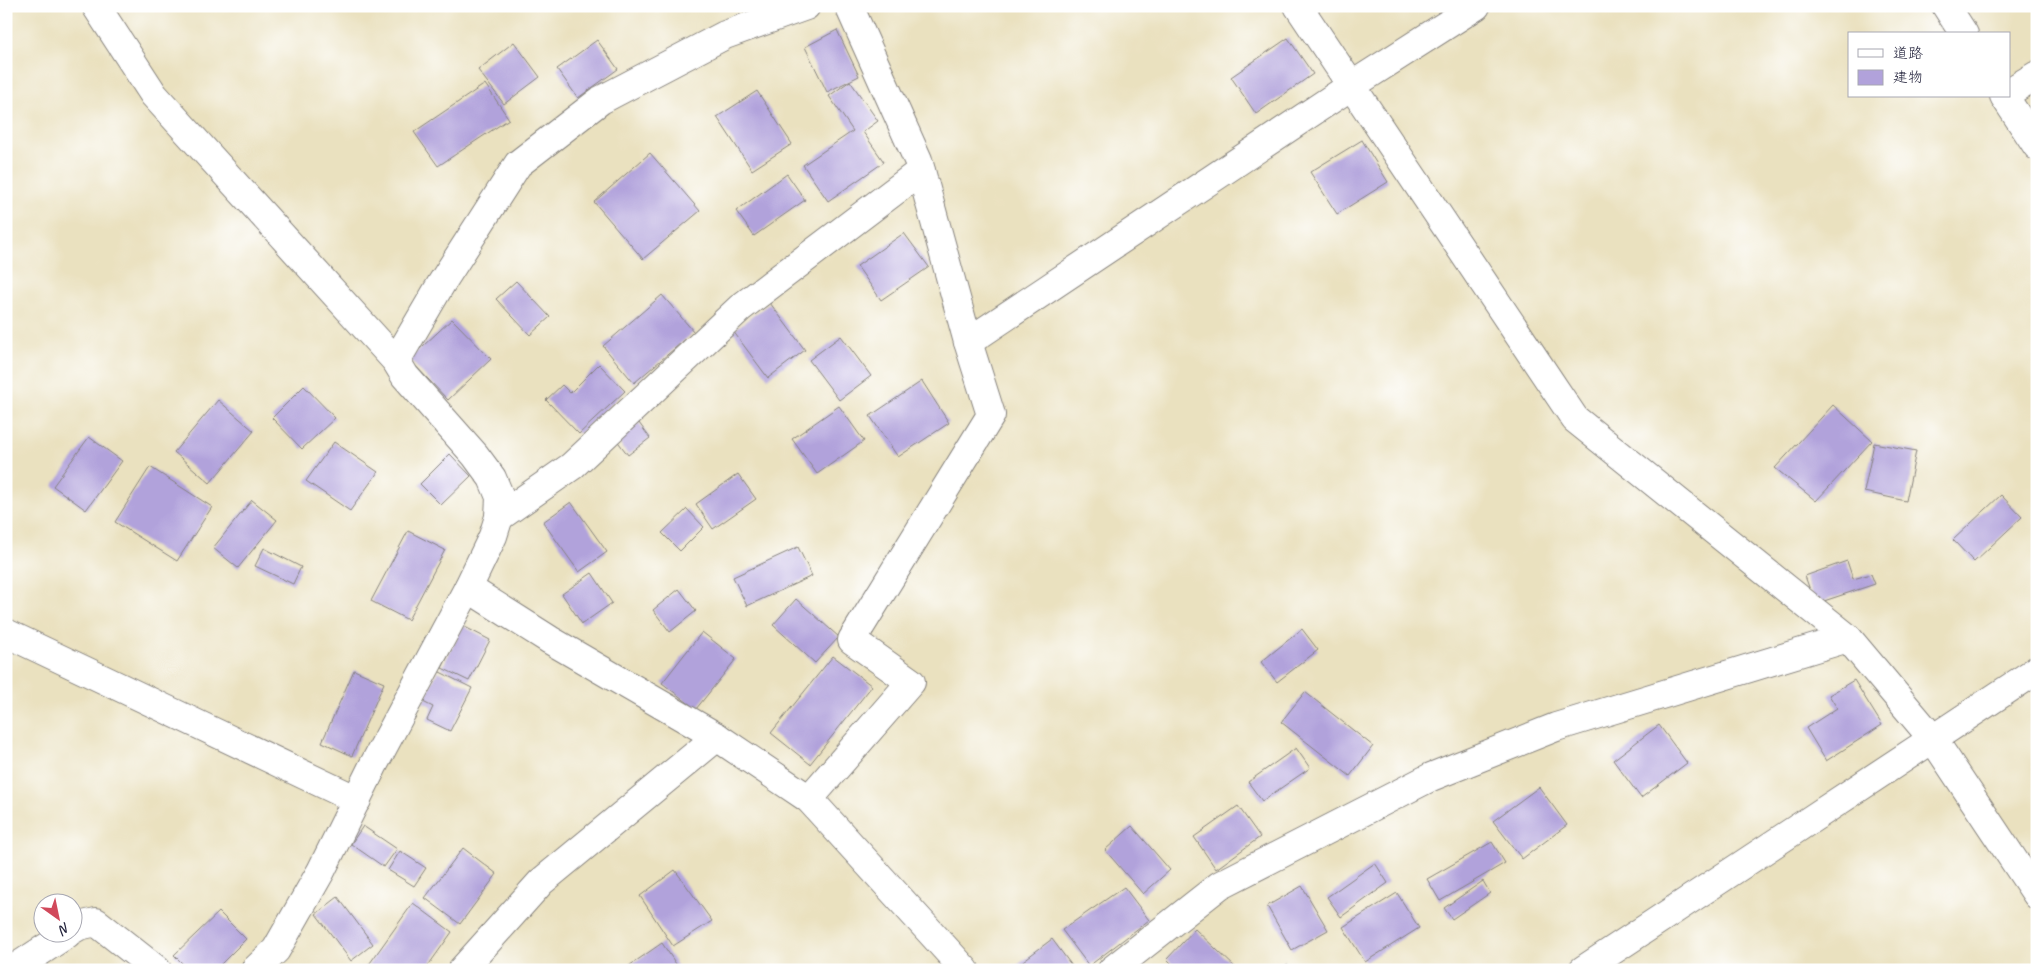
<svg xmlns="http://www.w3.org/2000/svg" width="2043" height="976" font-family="Caveat,'Klee One',sans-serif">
	<rect width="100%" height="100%" fill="#fff"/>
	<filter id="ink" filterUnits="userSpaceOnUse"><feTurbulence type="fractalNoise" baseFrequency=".02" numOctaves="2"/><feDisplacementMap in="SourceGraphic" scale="10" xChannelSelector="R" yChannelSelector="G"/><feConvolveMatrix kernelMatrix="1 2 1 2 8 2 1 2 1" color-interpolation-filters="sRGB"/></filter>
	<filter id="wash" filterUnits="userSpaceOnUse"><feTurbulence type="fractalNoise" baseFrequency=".0096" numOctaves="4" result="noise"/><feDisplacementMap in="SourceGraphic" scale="20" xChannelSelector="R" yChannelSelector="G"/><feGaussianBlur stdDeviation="1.12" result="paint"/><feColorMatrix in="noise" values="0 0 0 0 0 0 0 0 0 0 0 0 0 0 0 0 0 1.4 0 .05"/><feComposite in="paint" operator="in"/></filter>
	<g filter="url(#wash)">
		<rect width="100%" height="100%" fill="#eae1bf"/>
		<g id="blocks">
			<g fill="#b1a2db">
				<polygon points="837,30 859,76 827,92 805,47"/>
				<polygon points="1288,38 1313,74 1256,114 1231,77"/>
				<polygon points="597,40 618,69 578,98 557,69"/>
				<polygon points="514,42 540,77 504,104 478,70"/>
				<polygon points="850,81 878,121 863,132 884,162 828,201 803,165 853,131 829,96"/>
				<polygon points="485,84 509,119 438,166 414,132"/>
				<polygon points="757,91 792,144 752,170 717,117"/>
				<polygon points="1362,140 1388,182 1337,214 1310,172"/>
				<polygon points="650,153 700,211 643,259 594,202"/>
				<polygon points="787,174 805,200 754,236 736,211"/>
				<polygon points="904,233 929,267 881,300 857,266"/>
				<polygon points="516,281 550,317 530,335 496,299"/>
				<polygon points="662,295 694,332 634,383 603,346"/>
				<polygon points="770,303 805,350 768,378 733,331"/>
				<polygon points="452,319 491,359 448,400 409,359"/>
				<polygon points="841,336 871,376 839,400 809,360"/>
				<polygon points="599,364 625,391 579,434 546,400 562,385 570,393"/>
				<polygon points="922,381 949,423 898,457 870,416"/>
				<polygon points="304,386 335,418 302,449 272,418"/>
				<polygon points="218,400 254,431 210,483 174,452"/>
				<polygon points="1833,405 1872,441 1816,501 1775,468"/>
				<polygon points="839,406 864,441 817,474 792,439"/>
				<polygon points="639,423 650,438 628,455 616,439"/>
				<polygon points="89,437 122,461 86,510 53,486"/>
				<polygon points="334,442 378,472 350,511 306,481"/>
				<polygon points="1874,443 1916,451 1906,501 1864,492"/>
				<polygon points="450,454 471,476 441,505 420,484"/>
				<polygon points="150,467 212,507 177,561 115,522"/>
				<polygon points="738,474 756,499 713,529 696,504"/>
				<polygon points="2001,495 2022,517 1974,562 1953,540"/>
				<polygon points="252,500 277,520 238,568 213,548"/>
				<polygon points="571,502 607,552 579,572 543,522"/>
				<polygon points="687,509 704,527 680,551 662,533"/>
				<polygon points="408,531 445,550 408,620 371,601"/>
				<polygon points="798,547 812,576 747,606 733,577"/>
				<polygon points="264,548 301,567 293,584 255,566"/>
				<polygon points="1847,561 1853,579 1871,574 1875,584 1815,604 1805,576"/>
				<polygon points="592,573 612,603 582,624 562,594"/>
				<polygon points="679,589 696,611 670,632 653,610"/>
				<polygon points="796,599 839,637 815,663 773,625"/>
				<polygon points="463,626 490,640 469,681 442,668"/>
				<polygon points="1302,629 1318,650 1277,682 1261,662"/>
				<polygon points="702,632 736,659 696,709 662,683"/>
				<polygon points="833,656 872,686 810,764 771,733"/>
				<polygon points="354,670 384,683 352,756 322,742"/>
				<polygon points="438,671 472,688 450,731 427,720 433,707 423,702"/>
				<polygon points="1854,680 1882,725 1826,761 1806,728 1837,708 1829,695"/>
				<polygon points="1305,692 1373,746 1350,776 1281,722"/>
				<polygon points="1659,725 1687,763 1641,798 1613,760"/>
				<polygon points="1296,748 1310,768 1262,801 1248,782"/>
				<polygon points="1539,787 1567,825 1522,859 1493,821"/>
				<polygon points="1238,806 1260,837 1216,869 1194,837"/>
				<polygon points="363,826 397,849 384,867 351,844"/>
				<polygon points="1132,826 1170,870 1143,894 1105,850"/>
				<polygon points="1492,842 1505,863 1440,901 1427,879"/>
				<polygon points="463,848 497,874 460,924 425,898"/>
				<polygon points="400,851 426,868 414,886 388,870"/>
				<polygon points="1375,863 1388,883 1341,917 1327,897"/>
				<polygon points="675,870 712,921 673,946 640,896"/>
				<polygon points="1483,881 1490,893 1452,919 1444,908"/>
				<polygon points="1302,886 1328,930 1292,950 1267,906"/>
				<polygon points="1124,887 1149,920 1089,966 1062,930"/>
				<polygon points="1397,893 1419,928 1365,962 1343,927"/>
				<polygon points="338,897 373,944 351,961 316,914"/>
				<polygon points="413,903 452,932 425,970 365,970"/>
				<polygon points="219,912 246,939 215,970 189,970 174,955"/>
				<polygon points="1195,929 1238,970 1178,970 1167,959"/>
				<polygon points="1052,939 1075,970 1011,970"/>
				<polygon points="662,943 680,970 623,970"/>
				<polygon points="1287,964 1294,970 1281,970"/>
			</g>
		</g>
	</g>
	<g filter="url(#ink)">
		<use href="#blocks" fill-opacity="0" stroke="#86827d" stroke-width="1"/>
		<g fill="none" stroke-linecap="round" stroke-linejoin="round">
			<defs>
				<g id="minor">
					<polyline points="96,6 154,95 396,361 405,376 475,455 492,478 500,497 499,517 493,536 468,588 373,766 321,871 276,950 255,970"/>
					<polyline points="1298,6 1575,419 1848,638 1933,739 2037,895"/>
					<polyline points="1946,6 1964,34"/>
					<polyline points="2009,92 2037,75"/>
					<polyline points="2004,96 2037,146"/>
					<polyline points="968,342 1351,86 1476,6"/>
					<polyline points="396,361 441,284 518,164 601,100 725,35 806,6"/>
					<polyline points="499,517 572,466 740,308 921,171"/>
					<polyline points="468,588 550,640 717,737 809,799 965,970"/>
					<polyline points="6,633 357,800"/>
					<polyline points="809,799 911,682 852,640 991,415 968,342 918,160 849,6"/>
					<polyline points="72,930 79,926 96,922 157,970"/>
					<polyline points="12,970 67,934"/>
					<polyline points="462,970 541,882 717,737"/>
					<polyline points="1112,970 1220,885 1431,777 1556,727 1848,638"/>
					<polyline points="1583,970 2037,670"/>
				</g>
			</defs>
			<use href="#minor" stroke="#86827d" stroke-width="30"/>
			<use href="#minor" stroke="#fff" stroke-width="28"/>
		</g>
	</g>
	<rect width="2043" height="976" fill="none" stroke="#fff" stroke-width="25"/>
	<rect x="1848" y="32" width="162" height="65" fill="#ffffff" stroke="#a7a7b1"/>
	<rect x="1858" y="49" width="25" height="8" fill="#ffffff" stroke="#a7a7b1"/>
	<text x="1893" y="58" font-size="15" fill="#22223b">道路</text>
	<rect x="1858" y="70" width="25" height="15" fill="#b1a2db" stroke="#a7a7b1"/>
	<text x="1893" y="82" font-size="15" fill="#22223b">建物</text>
	<g transform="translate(58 918) rotate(147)"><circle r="24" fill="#ffffff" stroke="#a7a7b1"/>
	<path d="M0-4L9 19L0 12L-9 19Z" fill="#d1495b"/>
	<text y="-8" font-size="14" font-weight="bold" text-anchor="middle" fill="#22223b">N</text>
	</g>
</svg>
